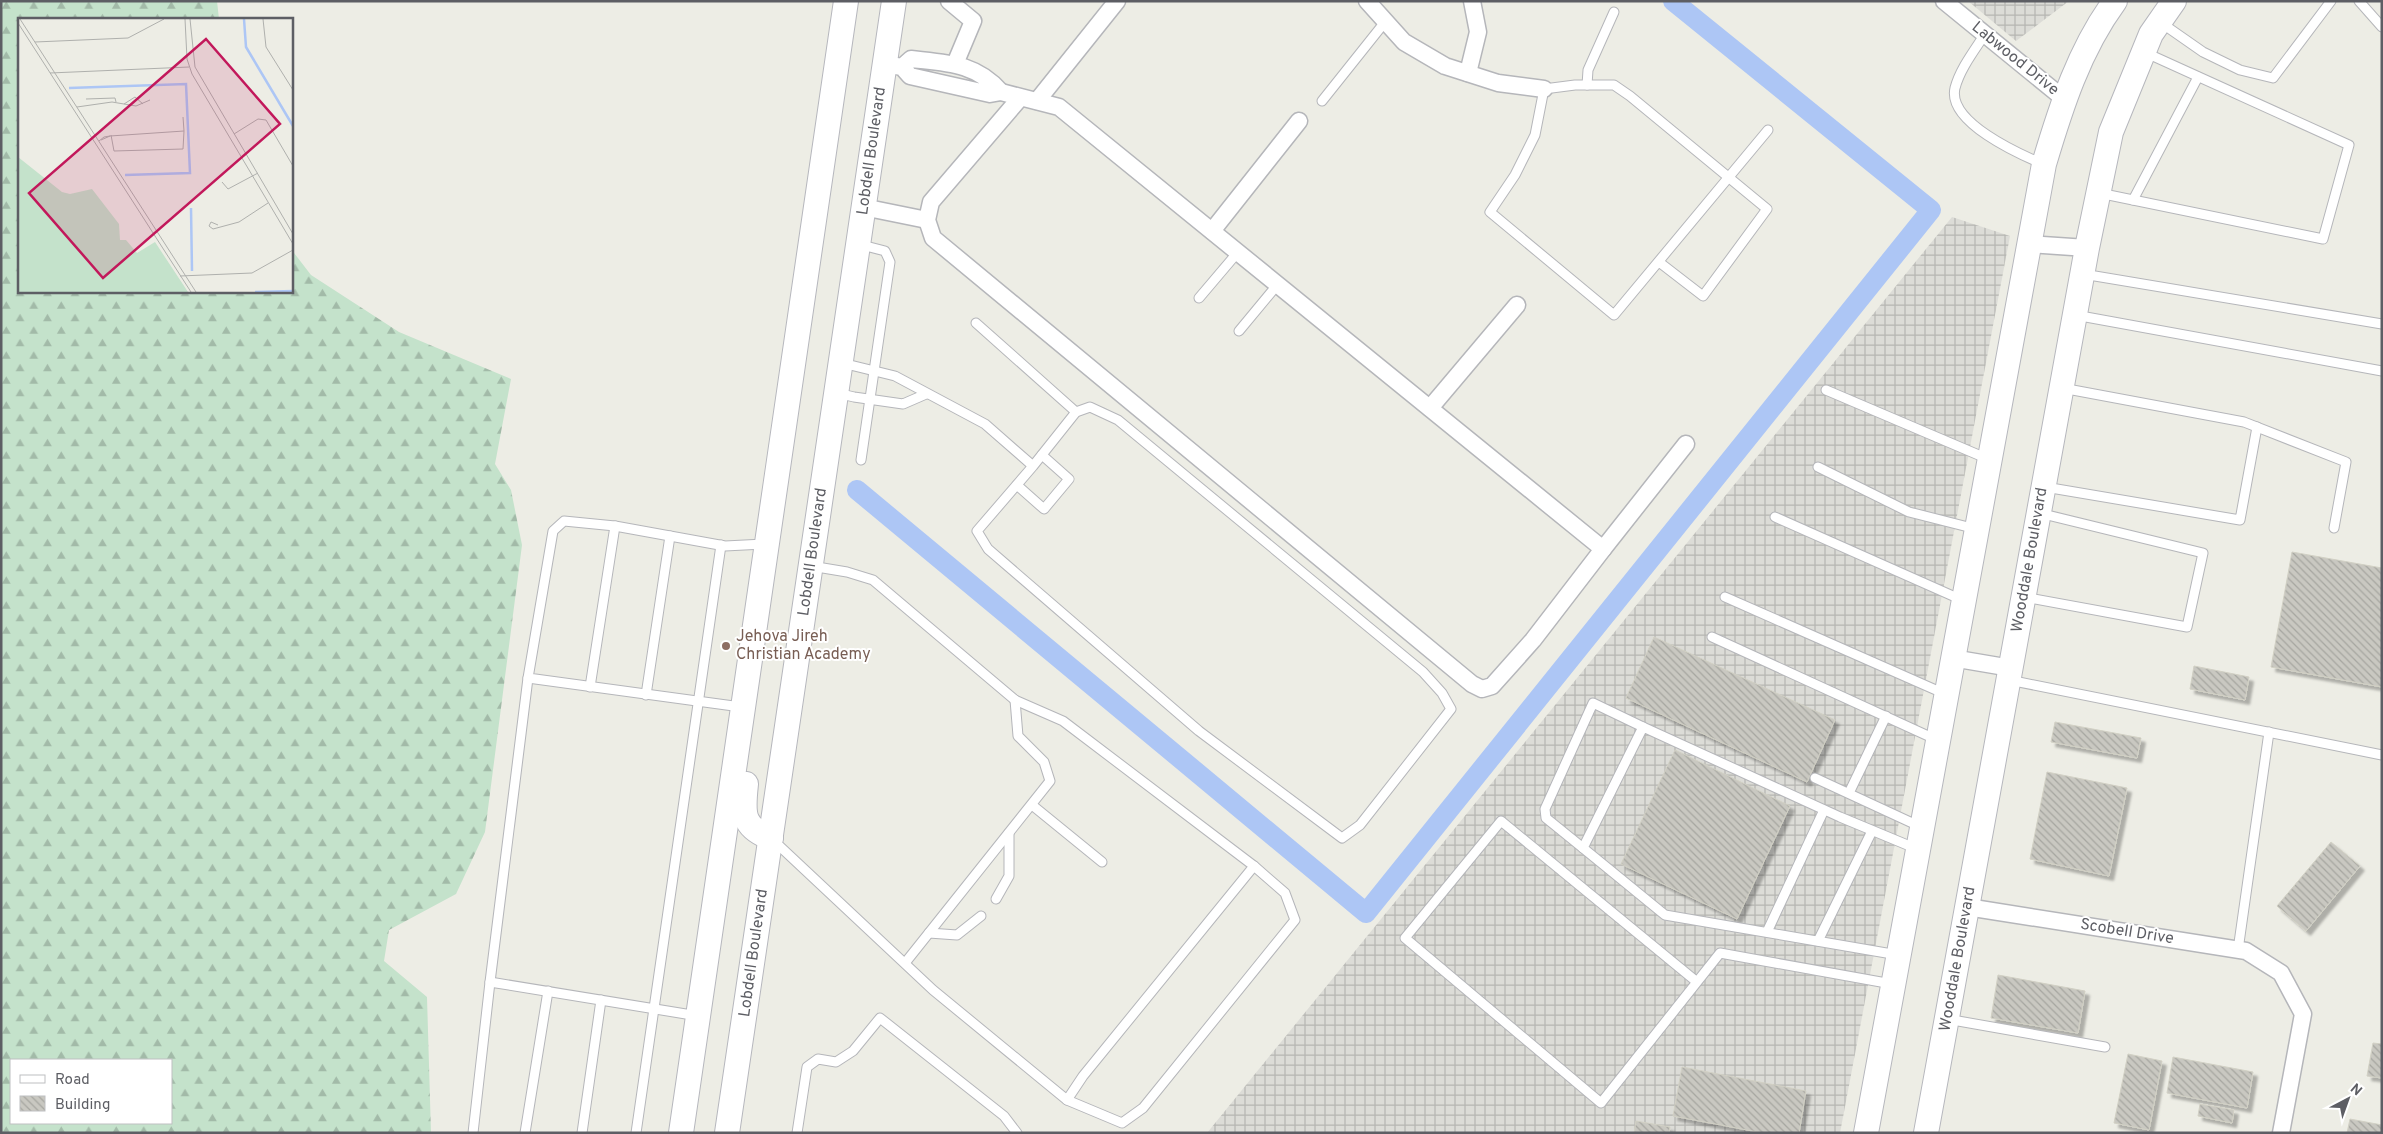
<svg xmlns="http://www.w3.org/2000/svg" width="2383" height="1134" font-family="Overpass,sans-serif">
	<defs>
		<pattern id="industrial-grid" width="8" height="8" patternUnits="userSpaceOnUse" patternTransform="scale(1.25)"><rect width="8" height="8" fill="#dcdcd7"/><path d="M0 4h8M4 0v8" fill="none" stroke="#b6b6b2"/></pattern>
		<pattern id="forest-firs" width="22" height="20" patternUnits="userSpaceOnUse" patternTransform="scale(1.25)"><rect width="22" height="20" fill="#c4e2cb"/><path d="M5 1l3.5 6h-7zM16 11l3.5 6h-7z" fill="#a2baa8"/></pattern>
		<pattern id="building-back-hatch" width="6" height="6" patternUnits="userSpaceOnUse" patternTransform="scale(1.25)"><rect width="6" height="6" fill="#c9c8c1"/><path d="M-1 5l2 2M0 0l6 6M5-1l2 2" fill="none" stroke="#a6a6a0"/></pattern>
		<filter id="shadow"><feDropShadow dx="4.5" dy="4.5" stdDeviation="1" flood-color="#0004"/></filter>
	</defs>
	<rect width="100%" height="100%" fill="#edede5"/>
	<g fill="url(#industrial-grid)">
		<polygon points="1968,1 2069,1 2016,41"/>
		<polygon points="1952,217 2010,236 1840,1133 1207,1133"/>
	</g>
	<path fill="url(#forest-firs)" fill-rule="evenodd" d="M1,1h216l2,18h-200v272h272v-42l20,26 88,57 112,47 -16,85 16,26 11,55 -37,287 -29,62 -67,36 -5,31 43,36 4,136h-430zM11,1060h160v63h-160z"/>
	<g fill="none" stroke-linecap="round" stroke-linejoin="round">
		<polyline stroke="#adc6f5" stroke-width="20" points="857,490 1366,913 1931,210 1673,1"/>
	</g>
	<g fill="url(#building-back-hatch)" stroke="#d1d0c4" filter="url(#shadow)">
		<polygon points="2292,552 2382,568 2382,687 2271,667"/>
		<polygon points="1654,637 1835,720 1807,782 1626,698"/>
		<polygon points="2194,666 2249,677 2245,700 2190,689"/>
		<polygon points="2055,722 2141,738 2137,758 2051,742"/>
		<polygon points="1675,750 1790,806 1737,919 1621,864"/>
		<polygon points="2047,772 2127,788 2109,876 2030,859"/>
		<polygon points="2331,842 2360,866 2306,931 2277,906"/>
		<polygon points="1998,975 2085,991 2078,1033 1991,1018"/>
		<polygon points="2373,1043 2382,1044 2382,1078 2367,1076"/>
		<polygon points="2128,1054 2162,1061 2149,1130 2114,1123"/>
		<polygon points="2173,1057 2253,1072 2247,1108 2167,1093"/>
		<polygon points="1682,1067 1806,1091 1799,1133 1763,1133 1673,1116"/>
		<polygon points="2200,1104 2234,1110 2232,1123 2198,1116"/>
		<polygon points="2350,1119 2382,1125 2382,1133 2347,1133"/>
		<polygon points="1636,1121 1670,1127 1669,1133 1634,1133"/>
	</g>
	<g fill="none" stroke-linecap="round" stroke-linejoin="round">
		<defs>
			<g id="lane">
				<polyline points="2359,1 2382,27"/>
				<polyline points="2160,22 2203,52 2240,70 2273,78 2331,1"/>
				<path d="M1985,34c-11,17 -25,35 -30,54 -8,34 64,66 88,76"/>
				<polyline points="1587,85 1588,70 1614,12"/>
				<polyline points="1322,101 1385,22"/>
				<polyline points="2099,193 2323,239 2349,145 2144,52"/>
				<polyline points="2133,200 2198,77"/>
				<polyline points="858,244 885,251 890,262 861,460"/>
				<polyline points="1659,262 1703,296 1767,209 1630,96 1614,85 1575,85 1544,89 1535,135 1515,175 1490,212 1614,315 1768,130"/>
				<polyline points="2083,274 2382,324"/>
				<polyline points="1199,298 1238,252"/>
				<polyline points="2075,315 2382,371"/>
				<polyline points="976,323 1076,412"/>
				<polyline points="1239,331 1278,284"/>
				<polyline points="842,363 895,376 985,424 1033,466 977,531 988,549 1199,731 1342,838 1360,825 1451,709 1442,693 1423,672 1118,420 1090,407 1076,412 1033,466"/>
				<polyline points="2062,388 2244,422 2346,462 2334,528"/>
				<polyline points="1826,390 1988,459"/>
				<polyline points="837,393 854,397 903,404 926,394"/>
				<polyline points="1818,467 1909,512 1976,529"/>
				<polyline points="1017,485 1044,509 1069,479 1042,455"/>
				<polyline points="2045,487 2240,520 2257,427"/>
				<polyline points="1775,517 1962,600"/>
				<polyline points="1725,597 1945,694"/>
				<polyline points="2024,597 2187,627 2203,553 2039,513"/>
				<polyline points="1712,637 1937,740"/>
				<polyline points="2009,680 2382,755"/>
				<polyline points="590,687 615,526"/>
				<polyline points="646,695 670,536"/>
				<polyline points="741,707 528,678 553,531 564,521 615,526 725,546 765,544"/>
				<polyline points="1815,778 1921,827"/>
				<polyline points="1849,793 1886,716"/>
				<polyline points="1032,805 1102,862"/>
				<polyline points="773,840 933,990 1067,1100 1083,1076 1254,866 1063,721 1015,700 873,580 847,572 811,566"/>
				<polyline points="1583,848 1546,818 1545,809 1593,703 1643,727"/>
				<polyline points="996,899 1009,876 1009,833"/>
				<polyline points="1767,932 1824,810"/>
				<polyline points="929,933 957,935 981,916"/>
				<polyline points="1818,941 1872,831"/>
				<polyline points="2238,950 2269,732"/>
				<polyline points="1898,955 1665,915 1583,848 1643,727 1840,817 1917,849"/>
				<polyline points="905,963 1050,781 1044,762 1018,736 1015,700"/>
				<polyline points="490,982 528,678"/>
				<polyline points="1697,982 1501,821 1405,938 1601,1103 1720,953 1892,984"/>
				<polyline points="1947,1019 2105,1047"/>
				<polyline points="1067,1100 1122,1123 1143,1108 1295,920 1285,893 1254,866"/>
				<polyline points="473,1133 490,982 698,1016"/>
				<polyline points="525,1133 548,991"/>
				<polyline points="582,1133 601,1000"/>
				<polyline points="636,1133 721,545"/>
				<polyline points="797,1133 807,1067 818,1059 836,1062 853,1051 880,1018 1004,1116 1017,1133"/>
			</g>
			<g id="street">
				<polyline points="949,1 973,21 955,64"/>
				<polyline points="1367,1 1404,42 1445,66 1498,83 1544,89"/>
				<polyline points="1944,1 2063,98"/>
				<path d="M884,64l18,3 8,9 80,18 11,-2c-25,-29 -54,-29 -90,-33l-9,8"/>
				<polyline points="1468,73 1478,32 1472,1"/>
				<polyline points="1001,92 1059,107 1603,549 1686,444"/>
				<polyline points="1020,98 931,202 927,220 933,238 1472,684 1482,689 1492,686 1533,640 1603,549"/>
				<polyline points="1037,101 1117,1"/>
				<polyline points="863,207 927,220"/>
				<polyline points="1212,231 1299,121"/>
				<polyline points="2028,244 2087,248"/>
				<polyline points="1430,408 1517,305"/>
				<polyline points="1952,658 2011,668"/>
				<polyline points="1967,907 2246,951 2281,973 2303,1014 2281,1133"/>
			</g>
			<g id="secondary">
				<path d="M746,784c-3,28 -5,43 25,54"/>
				<polyline points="681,1133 846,1"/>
				<polyline points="727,1133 894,1"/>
				<path d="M1866,1133l178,-969c17,-57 35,-114 71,-163"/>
				<polyline points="1926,1133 2087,248 2111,132 2151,34 2174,1"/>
			</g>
		</defs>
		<use href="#lane" stroke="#b5b6ba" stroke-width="11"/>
		<use href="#street" stroke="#b5b6ba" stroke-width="19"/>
		<use href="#secondary" stroke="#b6b7bd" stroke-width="26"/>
		<use href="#lane" stroke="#fff" stroke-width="9"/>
		<use href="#street" stroke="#fff" stroke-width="16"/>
		<use href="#secondary" stroke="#fff" stroke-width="24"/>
	</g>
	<circle fill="#8d6e63" stroke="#fff" stroke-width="2" cx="726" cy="646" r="5"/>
	<g text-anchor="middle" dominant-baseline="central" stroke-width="4" stroke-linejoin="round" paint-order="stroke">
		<g font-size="16" fill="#5d5e64" stroke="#fff">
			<text transform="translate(2015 59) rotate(39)">Labwood Drive</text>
			<text transform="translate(872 151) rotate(-82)">Lobdell Boulevard</text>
			<text transform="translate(813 552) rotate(-82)">Lobdell Boulevard</text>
			<text transform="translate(2030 560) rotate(-80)">Wooddale Boulevard</text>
			<text transform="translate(2127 932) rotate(9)">Scobell Drive</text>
			<text transform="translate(754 953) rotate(-82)">Lobdell Boulevard</text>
			<text transform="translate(1958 959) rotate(-80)">Wooddale Boulevard</text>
		</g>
		<g font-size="16" fill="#785e54" stroke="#fff" text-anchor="start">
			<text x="736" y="637">Jehova Jireh<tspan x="736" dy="18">Christian Academy</tspan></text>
		</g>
	</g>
	<g transform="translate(18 18)">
		<rect width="275" height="275" fill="#edede5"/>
		<path d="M0,139l44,35 8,2 22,-5 27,35 1,16h6l11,13 18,-11 33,50h-170z" fill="#c4e2cb"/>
		<path fill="none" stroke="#adc6f5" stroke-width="2.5" d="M226,1l2,28 47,79M51,70l117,-4 4,89 -65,2M173,190l1,63M237,274l38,-1"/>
		<path fill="none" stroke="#afb0ad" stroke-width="1" d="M2,1l176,273M167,1l2,40 5,15 101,170M172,1l5,48 98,167M245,1l3,28 27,43M0,5l173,269M17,24l93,-4 36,-19M32,55l139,-6M68,81l29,-1 1,4M106,86l11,-7 8,7M59,89l35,-5 24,4 14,-6M216,116l24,-15 8,1 27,46M93,117l3,16 69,-2 1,-18M92,118l74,-5 -1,-14M81,123l5,-4 6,-1 -9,4M204,164l6,7 30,-16M200,207l-7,-3 -2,4 4,3 26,-7 29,-19M162,258l72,-3 41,-23"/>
		<path fill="#c2185b" fill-opacity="0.15" stroke="#c2185b" stroke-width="2.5" d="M188,21l74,85 -177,154 -74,-85z"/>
		<rect width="275" height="275" fill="none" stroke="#5d5e64" stroke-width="2.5"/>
	</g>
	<rect width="2383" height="1134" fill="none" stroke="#5d5e64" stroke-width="5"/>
	<rect x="10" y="1059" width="162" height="65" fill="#ffffff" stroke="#bebfc1"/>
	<rect x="20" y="1075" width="25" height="8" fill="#ffffff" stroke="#bebfc1"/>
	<text x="55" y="1084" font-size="15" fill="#5d5e64">Road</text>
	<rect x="20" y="1096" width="25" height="15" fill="url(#building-back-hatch)" stroke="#bebfc1"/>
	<text x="55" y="1109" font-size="15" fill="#5d5e64">Building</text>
	<g transform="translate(2348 1099) rotate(41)" stroke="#ffffff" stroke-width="4" paint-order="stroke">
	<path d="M0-4L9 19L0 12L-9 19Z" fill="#5d5e64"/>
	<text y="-8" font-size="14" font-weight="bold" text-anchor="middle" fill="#5d5e64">N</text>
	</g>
</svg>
